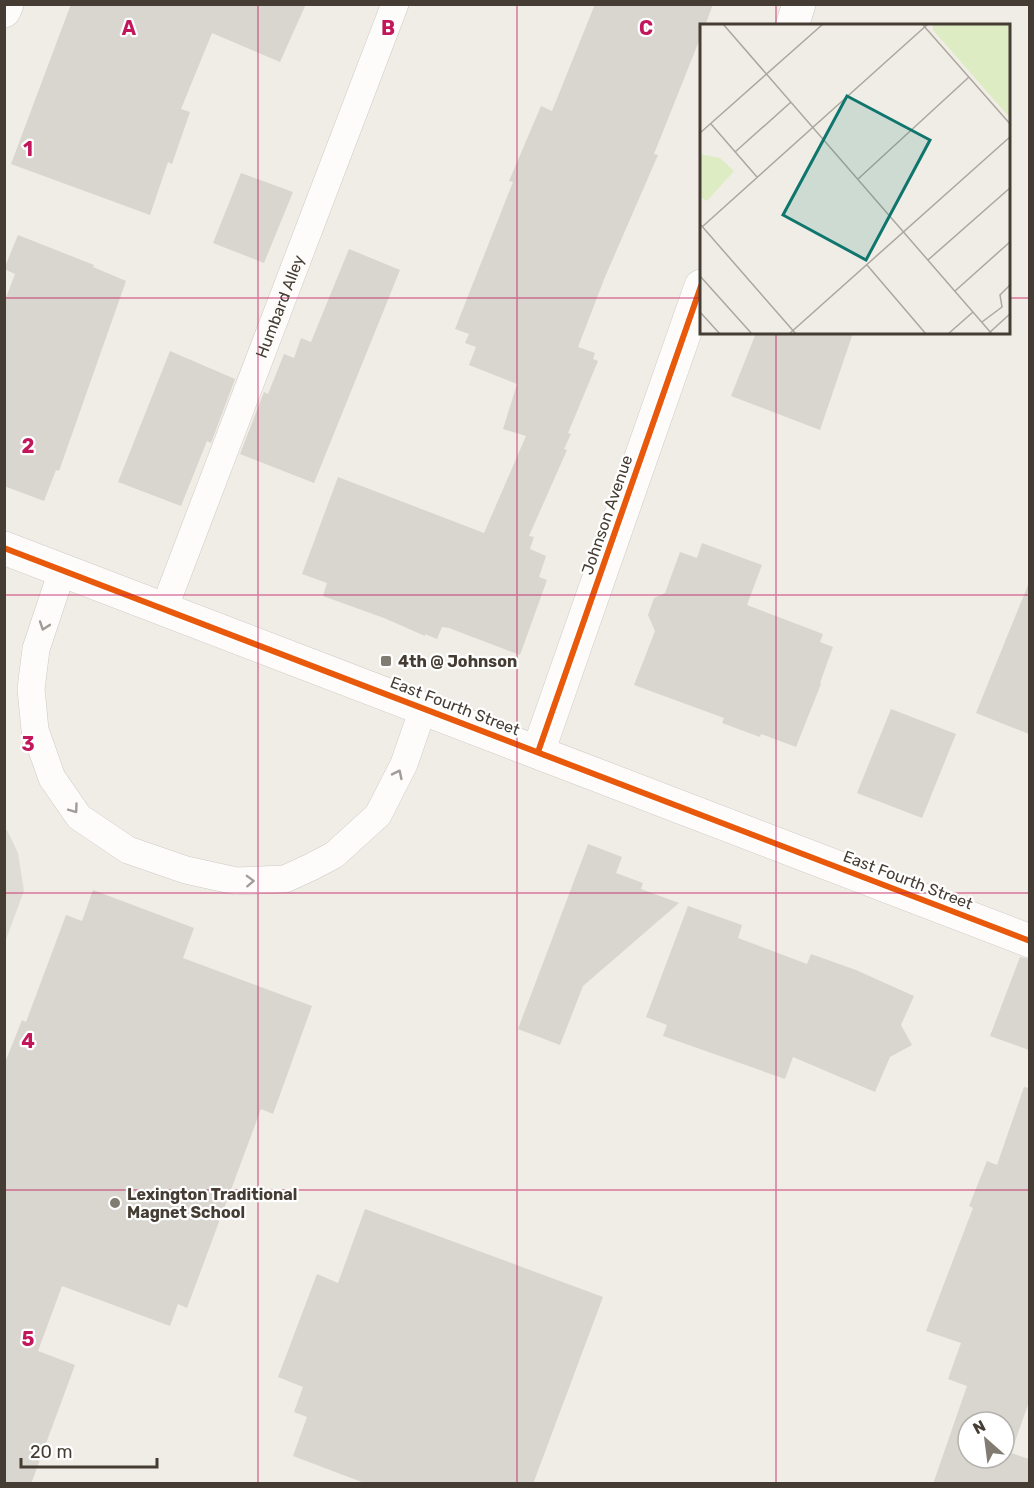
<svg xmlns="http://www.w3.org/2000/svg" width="1034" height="1488" font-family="Rubik,sans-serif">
	<rect width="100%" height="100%" fill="#f0ede6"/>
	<polygon fill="#dfdcd6" points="5,828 8,832 18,853 24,891 5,942"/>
	<g fill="#d9d5cf" fill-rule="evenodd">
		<polygon points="71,4 306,4 280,62 212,33 181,109 190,112 172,164 168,162 150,215 11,164"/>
		<polygon points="595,4 713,4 705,26 701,26 701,36 654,154 658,155 605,277 578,347 595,353 593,359 598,361 568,433 571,434 564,449 567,450 529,536 534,537 530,549 546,556 539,577 547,580 520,655 449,628 442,627 437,639 425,634 425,636 384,618 323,596 327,583 302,574 338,477 484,533 526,436 503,429 517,384 469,365 476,347 465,343 469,334 455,329 513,182 509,181 541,106 552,111"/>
		<polygon points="241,173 293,192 264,263 213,243"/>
		<polygon points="18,235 94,265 93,267 126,281 59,471 56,470 44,501 4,486 4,303 15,274 4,269"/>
		<polygon points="349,249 400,270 314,483 240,454 264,392 268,394 284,354 294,358 301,338 311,342"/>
		<polygon points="756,333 853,333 820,430 731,396"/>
		<polygon points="170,351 235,379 211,443 207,441 181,506 118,482"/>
		<polygon points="702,543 762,565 747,605 823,634 820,642 833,647 820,683 821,684 796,747 761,734 760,737 722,723 724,718 634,685 655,631 648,615 654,598 665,593 680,552 697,558"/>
		<polygon points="1028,585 1029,585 1029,734 976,713"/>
		<polygon points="891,709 956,734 922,818 857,793"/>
		<polygon points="588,844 622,857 616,873 643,883 641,889 679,903 583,986 560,1045 518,1029"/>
		<polygon points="93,890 194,928 183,958 312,1006 273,1114 261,1109 187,1308 178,1304 170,1326 62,1286 38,1351 75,1365 31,1484 4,1484 4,1065 22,1020 26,1022 66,915 82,921"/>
		<polygon points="688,906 742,925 738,938 807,964 811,954 856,970 914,996 901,1025 912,1045 890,1057 875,1092 793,1057 785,1079 663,1036 667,1025 646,1017"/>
		<polygon points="1020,957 1029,959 1029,1050 990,1036"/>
		<path d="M1024,1087l5,1v314l-18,51 18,6v25h-96l34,-98 -19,-7 13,-36 -35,-12 47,-123 -4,-2 18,-45 10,4zM968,1422h36v36h-36z"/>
		<polygon points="365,1209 603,1297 533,1484 367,1484 293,1456 307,1417 294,1412 303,1387 278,1377 317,1274 338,1283"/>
	</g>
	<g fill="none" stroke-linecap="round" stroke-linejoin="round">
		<defs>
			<g id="service">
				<polyline points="62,571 36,649 31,689 35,730 52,778 79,817 128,850 186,870 236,881 285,879 311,867 334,855 378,815 404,764 423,709"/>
				<path id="s1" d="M164,609l231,-605"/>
			</g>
			<g id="minor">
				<polyline points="792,26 799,4"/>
				<polyline points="538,752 701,286"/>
			</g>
			<g id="tertiary">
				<polyline points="4,11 7,4"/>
				<polyline points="4,548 1030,941"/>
			</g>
		</defs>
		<use href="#service" stroke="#cecac4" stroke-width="28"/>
		<use href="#minor" stroke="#cecac4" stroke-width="34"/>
		<use href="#tertiary" stroke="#cecac4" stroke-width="34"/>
		<use href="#service" stroke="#fdfcfb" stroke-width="27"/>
		<use href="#minor" stroke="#fdfcfb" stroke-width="33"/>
		<use href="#tertiary" stroke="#fdfcfb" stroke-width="33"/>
		<defs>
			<g id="cycleway">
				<polyline points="4,548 1030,941"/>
				<polyline points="538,752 701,286"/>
			</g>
		</defs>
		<use href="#cycleway" stroke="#fff" stroke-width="10"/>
		<use href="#cycleway" stroke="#e8590c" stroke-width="6"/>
	</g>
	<defs><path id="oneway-chevron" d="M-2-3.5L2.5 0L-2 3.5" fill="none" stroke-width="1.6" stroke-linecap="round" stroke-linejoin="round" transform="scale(1.5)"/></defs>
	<g stroke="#a19c97">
		<use href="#oneway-chevron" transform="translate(44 626) rotate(109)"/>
		<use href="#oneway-chevron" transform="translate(398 774) rotate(-64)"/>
		<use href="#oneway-chevron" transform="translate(74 809) rotate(54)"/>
		<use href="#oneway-chevron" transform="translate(250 881) rotate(-2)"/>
	</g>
	<path fill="none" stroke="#c2185b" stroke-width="1.5" stroke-opacity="0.55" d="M258,4v1480M517,4v1480M776,4v22M4,298h697M1008,298h22M776,333v1151M4,595h1026M4,893h1026M4,1190h1026"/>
	<g fill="#817b72" stroke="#fff" stroke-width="2">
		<rect x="380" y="655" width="12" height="12" rx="3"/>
		<circle cx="115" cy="1203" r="6"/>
	</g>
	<g text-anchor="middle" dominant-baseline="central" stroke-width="4.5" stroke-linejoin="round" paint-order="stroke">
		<g font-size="16" fill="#453d33" stroke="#fff">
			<text stroke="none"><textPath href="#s1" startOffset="324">Humbard Alley</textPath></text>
			<text transform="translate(607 515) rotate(-71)">Johnson Avenue</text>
			<text transform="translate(455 706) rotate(21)">East Fourth Street</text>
			<text transform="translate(908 880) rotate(21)">East Fourth Street</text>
		</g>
		<g font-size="16" font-weight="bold" fill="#453d33" stroke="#fff" text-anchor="start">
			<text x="398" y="661">4th @ Johnson</text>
			<text x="127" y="1194">Lexington Traditional<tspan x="127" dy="18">Magnet School</tspan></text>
		</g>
	</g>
	<g transform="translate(700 24)">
		<rect width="310" height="310" fill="#f0ede6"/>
		<path d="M233,0h77v94l-77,-88zM0,130l20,4 14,13 -27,30 -7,-4z" fill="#deecc3"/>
		<path fill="none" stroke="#aca79e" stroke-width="1.5" d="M23,0l269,310M223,1l88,100M11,100l46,53M0,109l123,-109M35,128l56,-50M158,155l111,-102M0,200l96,110M2,203l226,-203M228,236l83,-73M167,241l59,69M0,252l52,58M255,267l56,-50M0,288l20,22M282,298l20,-15 -2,-12 11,-11M289,309l22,-20M89,310l222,-198M248,310l25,-22"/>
		<path fill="#0f766e" fill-opacity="0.15" stroke="#0f766e" stroke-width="3" d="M147,72l83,44 -64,120 -83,-45z"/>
		<rect width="310" height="310" fill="none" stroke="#453d33" stroke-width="3"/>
	</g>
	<g font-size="20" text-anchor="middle" font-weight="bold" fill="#c2185b" stroke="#fff" stroke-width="4.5" stroke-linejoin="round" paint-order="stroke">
		<text x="129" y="35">A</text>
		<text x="388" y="35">B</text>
		<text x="646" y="35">C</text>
		<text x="28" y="156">1</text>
		<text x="28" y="453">2</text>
		<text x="28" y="751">3</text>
		<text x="28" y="1048">4</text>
		<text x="28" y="1346">5</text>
	</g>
	<rect width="1034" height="1488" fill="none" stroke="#453d33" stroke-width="12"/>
	<g transform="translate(986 1440) rotate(332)"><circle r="28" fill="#ffffff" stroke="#b5b1ad" stroke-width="1.5"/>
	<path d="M0-4.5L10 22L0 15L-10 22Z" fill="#817b72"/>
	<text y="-9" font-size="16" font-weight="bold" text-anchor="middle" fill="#453d33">N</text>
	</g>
	<path d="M21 1458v9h136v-9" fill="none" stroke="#453d33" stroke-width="3"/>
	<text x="30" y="1458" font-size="18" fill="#453d33" stroke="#ffffff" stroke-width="4.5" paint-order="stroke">20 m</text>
</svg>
